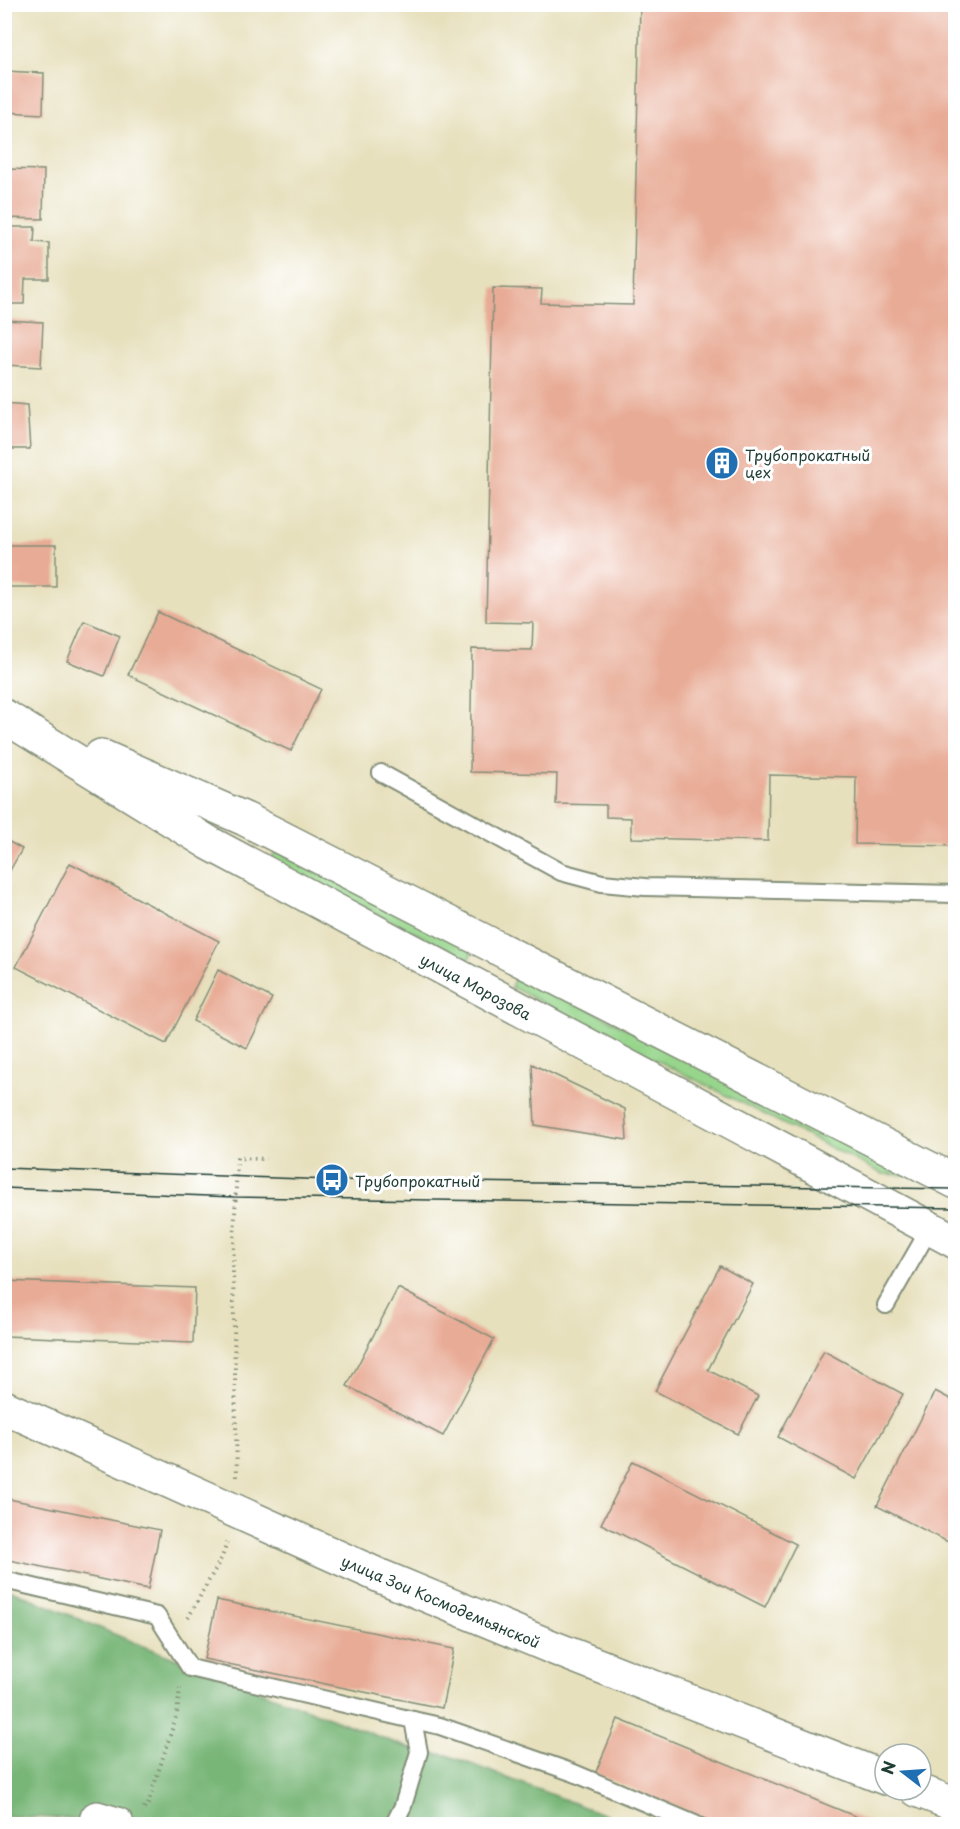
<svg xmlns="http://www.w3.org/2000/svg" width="960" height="1829" font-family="'Playpen Sans',sans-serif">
	<rect width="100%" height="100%" fill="#fff"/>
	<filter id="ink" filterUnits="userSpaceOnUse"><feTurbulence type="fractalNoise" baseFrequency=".0167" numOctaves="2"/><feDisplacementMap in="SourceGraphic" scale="12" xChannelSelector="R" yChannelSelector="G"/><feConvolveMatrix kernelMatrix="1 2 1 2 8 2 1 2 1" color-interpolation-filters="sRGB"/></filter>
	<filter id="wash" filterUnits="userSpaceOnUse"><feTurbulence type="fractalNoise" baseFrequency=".008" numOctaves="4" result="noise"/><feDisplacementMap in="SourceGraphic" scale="24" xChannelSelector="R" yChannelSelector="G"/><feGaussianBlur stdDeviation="1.35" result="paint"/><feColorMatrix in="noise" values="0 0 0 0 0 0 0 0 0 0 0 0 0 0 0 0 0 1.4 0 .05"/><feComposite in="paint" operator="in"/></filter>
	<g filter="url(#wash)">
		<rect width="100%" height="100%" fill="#e7e0bd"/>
		<g fill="#96d58b" stroke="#5a8960" stroke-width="1.5">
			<polygon points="277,851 475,946 469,959 277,866 271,858"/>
			<polygon points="518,972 908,1175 883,1174 511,987"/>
		</g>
		<polygon fill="#78b677" stroke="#4c7a56" stroke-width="1.5" points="4,1587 135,1643 419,1752 447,1755 629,1824 209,1824 5,1816"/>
		<g id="blocks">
			<g fill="#e8ab95">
				<polygon points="640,4 956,4 956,846 855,844 856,777 769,775 768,841 631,838 631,818 606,817 606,805 556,804 557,774 470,772 472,649 532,650 533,623 486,622 493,288 542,289 541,303 633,305"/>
				<polygon points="4,71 44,73 43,114 4,112"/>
				<polygon points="4,169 44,170 43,219 4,218"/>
				<polygon points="5,227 35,227 34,242 49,243 49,279 25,279 24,304 5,304"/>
				<polygon points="4,320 43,322 41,367 4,365"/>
				<polygon points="4,403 27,405 30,449 4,449"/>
				<rect x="4" y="545" width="52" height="42"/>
				<polygon points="158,612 321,689 291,751 128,675"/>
				<polygon points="84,621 120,636 104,676 67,661"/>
				<polygon points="4,839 22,849 4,881"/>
				<polygon points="70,863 219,941 166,1044 16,967"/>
				<polygon points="218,970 272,998 247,1048 193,1021"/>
				<polygon points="532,1064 625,1109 627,1140 535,1125"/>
				<polygon points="720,1266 753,1284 708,1370 758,1396 738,1434 655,1391"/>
				<polygon points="4,1281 195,1288 193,1343 4,1336"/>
				<polygon points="398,1288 494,1339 443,1436 347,1386"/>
				<polygon points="824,1351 903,1394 856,1479 778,1437"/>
				<polygon points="935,1391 956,1402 956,1546 877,1506"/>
				<polygon points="633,1461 796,1544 765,1607 601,1524"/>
				<polygon points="4,1498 160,1530 148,1589 4,1559"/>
				<polygon points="217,1600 454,1649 442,1708 204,1659"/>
				<polygon points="618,1719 874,1824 718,1824 595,1774"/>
			</g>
		</g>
	</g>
	<g filter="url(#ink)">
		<use href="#blocks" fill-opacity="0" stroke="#838e78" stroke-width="1.5"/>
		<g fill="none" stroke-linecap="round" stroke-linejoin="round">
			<defs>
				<g id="lane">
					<polyline points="381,773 561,872 602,883 645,887 956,894"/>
					<polyline points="886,1305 930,1228"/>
					<polyline points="4,1580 157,1616 190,1668 413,1720 419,1752 403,1806 394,1824"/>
					<polyline points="413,1720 440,1726 574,1773 695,1824"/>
				</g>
				<g id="street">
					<polyline points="4,1407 380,1576 554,1648 885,1778"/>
					<polyline points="917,1790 956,1805"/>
					<polyline points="95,1824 97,1818 117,1824"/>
				</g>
				<g id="secondary">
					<polyline points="4,716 209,843 956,1242"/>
					<polyline points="101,756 245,819 956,1182"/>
				</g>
			</defs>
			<use href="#lane" stroke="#838e78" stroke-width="20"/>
			<use href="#street" stroke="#838e78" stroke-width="36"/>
			<use href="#secondary" stroke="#838e78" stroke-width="36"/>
			<g stroke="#838e78" stroke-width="4" stroke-dasharray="1.5 4.5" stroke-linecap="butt">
				<polyline points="237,1477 233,1272 237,1158 266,1159"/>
				<polyline points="188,1618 222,1557 227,1543"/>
				<polyline points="144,1809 148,1804 177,1714 180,1688"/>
			</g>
			<use href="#lane" stroke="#fff" stroke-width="16"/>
			<use href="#street" stroke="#fff" stroke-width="33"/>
			<use href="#secondary" stroke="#fff" stroke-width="33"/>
			<g stroke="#1f3d34" stroke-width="1.5">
				<polyline points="4,1168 332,1180 956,1189"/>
				<polyline points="4,1188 234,1197 956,1208"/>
			</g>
		</g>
	</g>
	<defs>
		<symbol id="building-disc" viewBox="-11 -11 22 22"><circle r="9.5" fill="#1f6fb2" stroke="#fff"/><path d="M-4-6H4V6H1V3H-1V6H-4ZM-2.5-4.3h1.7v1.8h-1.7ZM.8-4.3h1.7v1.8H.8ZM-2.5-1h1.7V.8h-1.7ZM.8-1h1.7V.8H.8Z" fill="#fff"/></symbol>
		<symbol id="bus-disc" viewBox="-11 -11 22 22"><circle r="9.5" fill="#1f6fb2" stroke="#fff"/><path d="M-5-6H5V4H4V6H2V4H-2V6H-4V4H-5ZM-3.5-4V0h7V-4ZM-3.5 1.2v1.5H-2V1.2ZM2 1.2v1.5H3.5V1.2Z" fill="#fff"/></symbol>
	</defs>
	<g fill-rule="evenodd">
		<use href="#building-disc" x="703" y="444" width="38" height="38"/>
		<use href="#bus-disc" x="313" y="1161" width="38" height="38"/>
	</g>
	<g text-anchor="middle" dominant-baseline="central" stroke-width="6" stroke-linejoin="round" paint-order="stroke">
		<g font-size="15" fill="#1f3d34" stroke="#fff" text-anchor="start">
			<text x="745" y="454">Трубопрокатный<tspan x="745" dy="17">цех</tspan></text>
			<text x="355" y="1180">Трубопрокатный</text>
		</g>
		<g font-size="15" fill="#1f3d34" stroke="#fff">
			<text transform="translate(476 986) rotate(28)">улица Морозова</text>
			<text transform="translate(441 1601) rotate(23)">улица Зои Космодемьянской</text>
		</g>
	</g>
	<rect width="960" height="1829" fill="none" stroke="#fff" stroke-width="24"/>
	<g transform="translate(903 1772) rotate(287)"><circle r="28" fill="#ffffff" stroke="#a5b1ae" stroke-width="1.5"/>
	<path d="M0-4.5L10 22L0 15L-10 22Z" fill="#1f6fb2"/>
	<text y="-9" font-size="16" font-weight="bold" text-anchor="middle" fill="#1f3d34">N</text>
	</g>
</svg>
